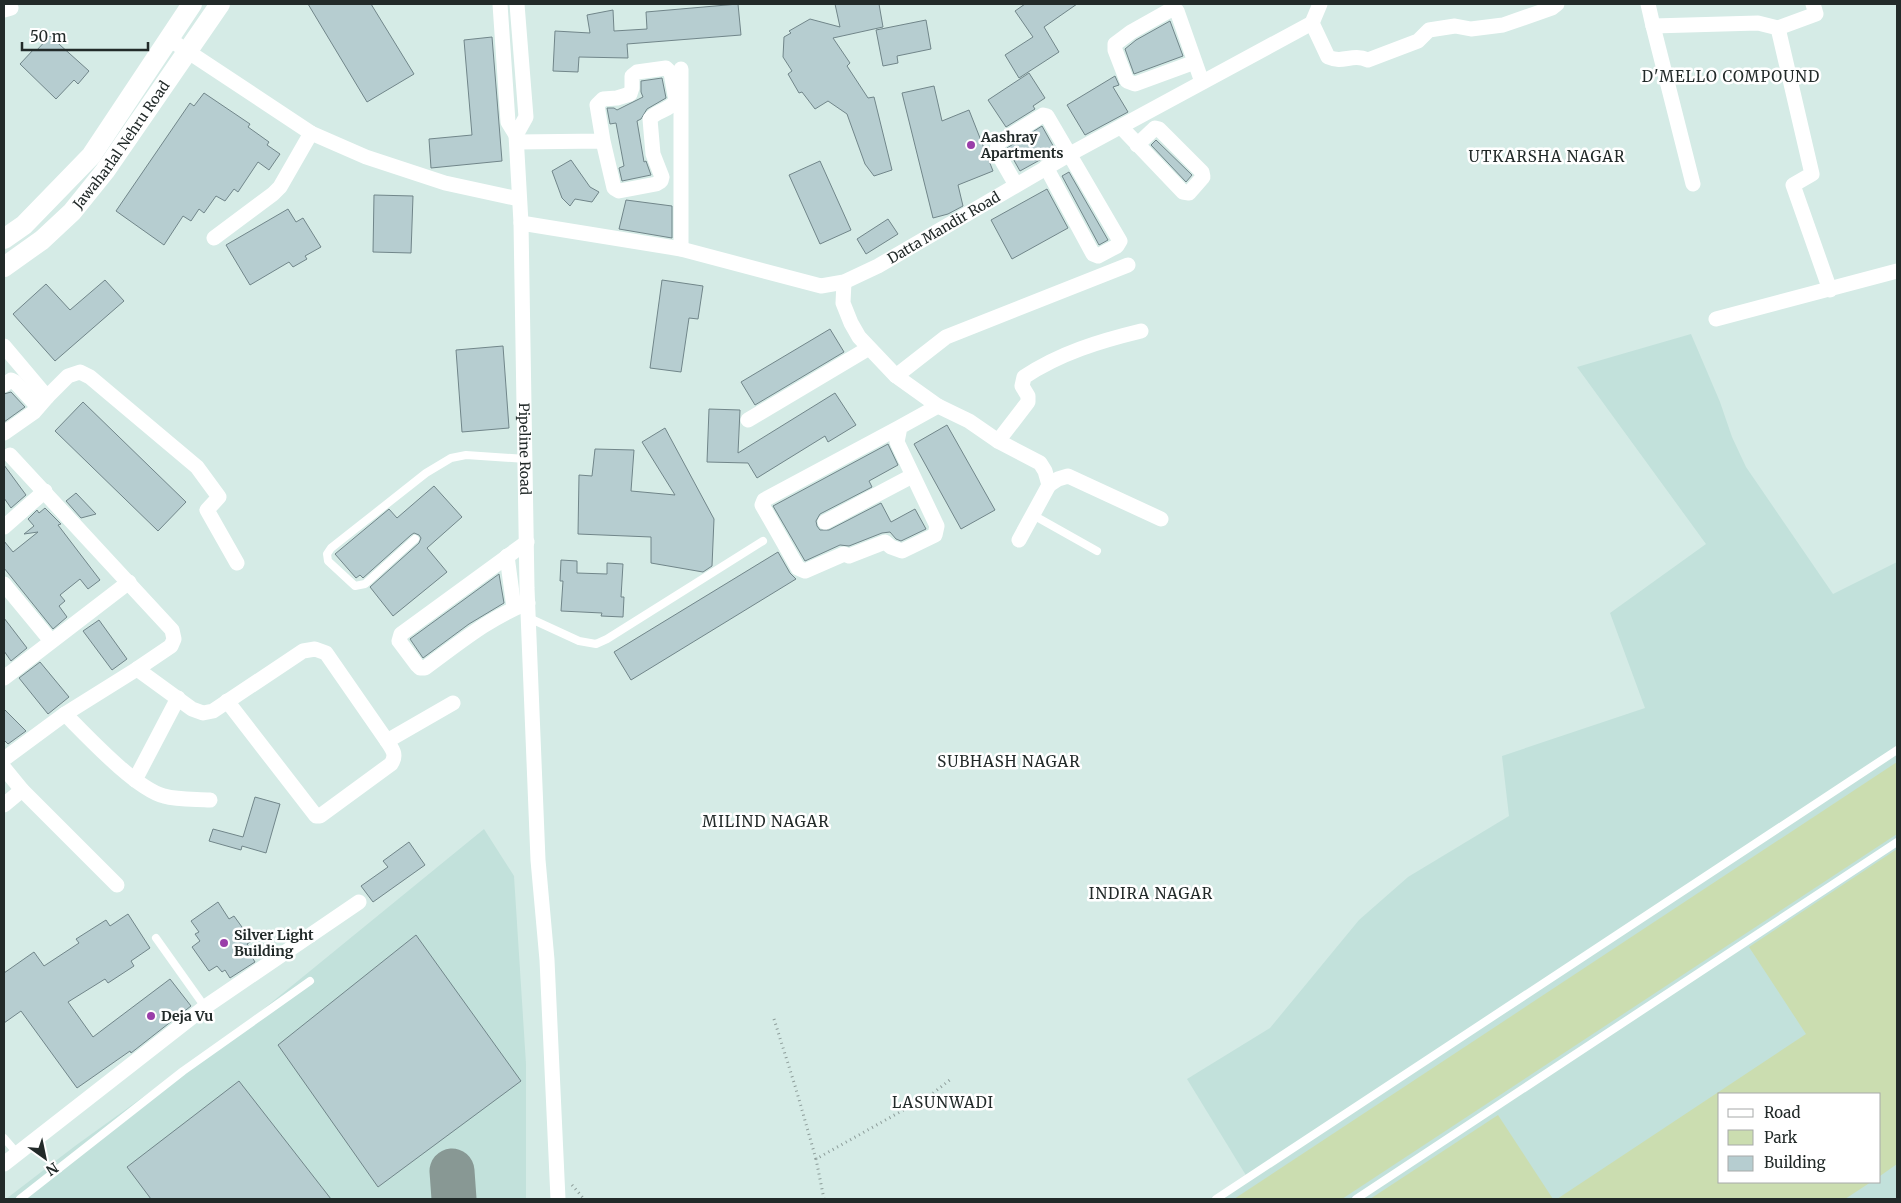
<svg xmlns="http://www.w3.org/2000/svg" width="1901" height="1203" font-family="Merriweather,serif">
	<rect width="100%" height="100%" fill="#d5ebe6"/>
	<g fill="#c2e1db" fill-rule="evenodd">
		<path d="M1691,334l29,68 12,35 14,30 87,127 64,-32v637h-684l34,-22 -60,-98 83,-51 89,-108 49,-43 101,-61 -7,-60 143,-48 -35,-95 96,-69 -129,-177zM1720,1094h160v88h-160z"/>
		<polygon points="484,829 514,876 526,1064 526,1199 6,1199 75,1146 250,1020"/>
	</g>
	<g fill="#cbddb0">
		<polygon points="1897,762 1897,834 1342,1199 1234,1199"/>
		<polygon points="1897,849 1897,1164 1880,1176 1880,1094 1720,1094 1720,1182 1871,1182 1845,1199 1557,1199 1806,1034 1749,947"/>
		<polygon points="1498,1115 1553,1199 1370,1199"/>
	</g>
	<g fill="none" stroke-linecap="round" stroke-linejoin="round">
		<polyline stroke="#889894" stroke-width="45" points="452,1171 454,1199"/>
	</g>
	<g fill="#b6cdd0" stroke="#71868a">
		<polygon points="308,4 371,4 414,74 367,102"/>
		<polygon points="738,4 741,35 627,44 628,58 579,57 578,72 553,71 555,31 590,33 587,15 613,10 614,31 647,29 646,12"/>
		<polygon points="835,4 879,4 883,27 833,38 850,63 847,66 868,98 874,97 892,170 874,176 865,164 847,114 828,101 815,109 802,92 799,93 788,74 792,71 783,57 784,37 791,33 789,31 810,19 840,27"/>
		<polygon points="1025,4 1077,4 1044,27 1059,52 1019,78 1005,55 1033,37 1015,11"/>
		<polygon points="926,20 931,49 897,56 898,63 883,66 876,30"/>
		<polygon points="1170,21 1183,56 1134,74 1125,49 1136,40"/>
		<polygon points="50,36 89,71 78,84 74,80 56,99 20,64 34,49 36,51"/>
		<polygon points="492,37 502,161 431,168 429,139 472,135 464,40"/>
		<polygon points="1029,73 1045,98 1033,106 1035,109 1006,127 988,100"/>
		<polygon points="1115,76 1119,85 1113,87 1128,112 1085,135 1067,105"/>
		<polygon points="662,78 666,98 647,109 641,119 637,121 644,162 646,161 651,175 622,181 619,168 624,166 616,123 610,124 607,108 614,108 617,110 643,97 641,92 641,81"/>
		<polygon points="934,86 942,121 969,110 993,171 958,185 963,206 948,214 933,218 902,93"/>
		<polygon points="204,93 250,124 248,127 269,142 267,145 280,154 269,170 258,162 238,192 234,189 225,201 216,196 204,213 199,209 191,221 183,216 164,245 116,211 190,103 194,106"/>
		<polygon points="1042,126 1056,151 1020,171 1007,148"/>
		<polygon points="1156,140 1192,175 1186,182 1151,145"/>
		<polygon points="571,160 590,187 599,192 592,202 575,199 570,206 562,198 552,171"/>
		<polygon points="820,161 851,230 820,244 789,175"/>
		<polygon points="1069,172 1108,240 1099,245 1062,176"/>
		<polygon points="1047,189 1068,228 1012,259 991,220"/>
		<polygon points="374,195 413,196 411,253 373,252"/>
		<polygon points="626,200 672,206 672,238 619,229"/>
		<polygon points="288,209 296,222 303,218 321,247 305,256 307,259 293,267 289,262 250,285 226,245"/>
		<polygon points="888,219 898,234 866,254 857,239"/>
		<polygon points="105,280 124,301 55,361 13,314 46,284 70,310"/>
		<polygon points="662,280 703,286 698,319 689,318 681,372 650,368"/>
		<polygon points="830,329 844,352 755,405 741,382"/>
		<polygon points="503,346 509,428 462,432 456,350"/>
		<polygon points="11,392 25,407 4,422 4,394"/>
		<polygon points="835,393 856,425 828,442 825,436 757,478 748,463 707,462 709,409 740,410 738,453"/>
		<polygon points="83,402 186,502 158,531 55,431"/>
		<polygon points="947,425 995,510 961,529 914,444"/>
		<polygon points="665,428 714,519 712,566 703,572 651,563 651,537 578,534 579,475 592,476 595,449 634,450 631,491 675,495 642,442"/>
		<polygon points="888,444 898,465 869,481 872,487 820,514 816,521 817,526 820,530 829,530 881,503 891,522 915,509 926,529 901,541 896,539 890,532 882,533 849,546 840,545 805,561 773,506"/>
		<polygon points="4,465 26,495 11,508 4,498"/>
		<polygon points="434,486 462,517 427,548 447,572 393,616 370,587 419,543 421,538 419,535 414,533 411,535 363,578 360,575 356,578 335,554 389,509 397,518"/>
		<polygon points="76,493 96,514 81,518 66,501"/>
		<polygon points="45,508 61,524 58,525 100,580 88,589 80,579 60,595 65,601 59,606 67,617 53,629 4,568 4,541 13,552 38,532 24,534 34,526 28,519 37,510 39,513"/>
		<polygon points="778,552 790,573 796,579 631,680 614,652"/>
		<polygon points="561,560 577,561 577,573 607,574 607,563 623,564 621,597 624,597 623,617 601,616 602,613 561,611 563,581 560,581"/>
		<polygon points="499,574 504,603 469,624 423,658 410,639"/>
		<polygon points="4,618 27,648 11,661 4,651"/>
		<polygon points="99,620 127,659 112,670 83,631"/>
		<polygon points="40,662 69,697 48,714 19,678"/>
		<polygon points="4,709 26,731 8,744 4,740"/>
		<polygon points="255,797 280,804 266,853 242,846 241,850 209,841 213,829 243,837"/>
		<polygon points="409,842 425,865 373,902 361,886 388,867 383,861"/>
		<polygon points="218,902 229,919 234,916 252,941 247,944 253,952 250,954 255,962 230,978 225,970 222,972 217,966 209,971 192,947 200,941 195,934 199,932 191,921"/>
		<polygon points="128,914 150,948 131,961 134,966 108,983 105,979 68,1002 93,1037 170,979 191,1006 131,1053 130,1051 77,1088 21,1011 4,1023 4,973 34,952 44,966 79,943 76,939 106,920 110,926"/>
		<polygon points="416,935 521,1081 378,1187 278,1045"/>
		<polygon points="239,1081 331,1199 151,1199 127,1167"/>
	</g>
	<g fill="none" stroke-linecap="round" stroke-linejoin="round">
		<g stroke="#8d9d9a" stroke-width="3" stroke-dasharray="1 4" stroke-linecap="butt">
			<polyline points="774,1019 796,1089 816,1159"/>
			<polyline points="572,1185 584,1199"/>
			<polyline points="824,1199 816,1159 932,1094 951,1079"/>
		</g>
		<g stroke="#fff" stroke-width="8">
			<polyline points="1033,515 1097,551"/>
			<polyline points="415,539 365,584 355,586 328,561 327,554 331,548 426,473 451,458 466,455 526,459"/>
			<polyline points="529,618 579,641 596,644 607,639 763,541"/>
			<polyline points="156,938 205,1007"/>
			<polyline points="4,1138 17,1153"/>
			<polyline points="20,1199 183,1071 310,981"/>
			<polyline points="1216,1199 1897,750"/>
			<polyline points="1356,1199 1897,842"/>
		</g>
		<g stroke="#fff" stroke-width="15">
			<polyline points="500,4 508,122 516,135"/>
			<path id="s1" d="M517,4l9,113 -10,18 5,88 6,365 11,272 9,100 11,239"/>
			<polyline points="1648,4 1653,26"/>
			<polyline points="1813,4 1816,14 1778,28 1812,174 1793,185 1830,290"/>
			<polyline points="4,10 11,8"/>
			<path d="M1312,23l16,34c16,7 23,-4 40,3l50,-19 11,-11 26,-4 16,3 32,-4 49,-17 5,-4"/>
			<polyline points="169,39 311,133 366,157 445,183 519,199"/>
			<polyline points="1195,62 1135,84 1127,81 1115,50 1115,44 1131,32 1172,9 1177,11 1202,82"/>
			<polyline points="1121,127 1183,192 1189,193 1203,177 1202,172 1159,129 1155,128 1137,145"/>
			<path d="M517,142l86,-1 -6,-36 6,-6 14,-1 13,-4 2,-6v-12l5,-4 29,-4 5,5 5,28c-8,10 -20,10 -26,18l3,35 9,23 -1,4 -5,3 -37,7 -5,-3 -11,-47"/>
			<polyline points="1693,184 1653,26 1758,23 1778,28"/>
			<polyline points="1016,185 997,152 998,143 1043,115 1047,116 1120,241 1117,246 1098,256 1093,254 1046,167"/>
			<path id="s2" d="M521,223l160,26 140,37 23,-4 34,-16 192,-112 242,-131 8,-19"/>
			<polyline points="214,238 273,194 280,187 311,133"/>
			<polyline points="681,249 681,69"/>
			<polyline points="844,282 843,303 851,323 859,337 896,376 938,406 969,421 998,441 1040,463 1045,471 1049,485 1019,540"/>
			<polyline points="1716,319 1897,271"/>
			<polyline points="4,346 47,397 68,376 80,372 90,377 197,467 219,497 207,510 237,563"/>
			<polyline points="896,376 946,337 1128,265"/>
			<polyline points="4,385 11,380 15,382 38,407"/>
			<polyline points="748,420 869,348"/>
			<polyline points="900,427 764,500 762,505 798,568 805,571 844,554 849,556 885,542 891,547 902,551 935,535 937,526 897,442 900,427 938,406"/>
			<polyline points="4,433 34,412 47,397"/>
			<path d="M998,441l30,-39v-6l-6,-10 2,-9c36,-24 76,-36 117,-46"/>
			<polyline points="10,455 172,630 174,639 171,646 137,669"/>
			<polyline points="1049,485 1058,479 1068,476 1161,519"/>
			<polyline points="825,522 912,476"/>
			<polyline points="4,527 45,491"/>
			<path d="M527,542l-126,92 -2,7 18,24 3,3h5c33,-24 65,-51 103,-65"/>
			<polyline points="507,556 514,608"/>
			<polyline points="4,584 51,641"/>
			<polyline points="4,678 129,582"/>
			<path d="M227,701l89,115h4l71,-52c6,-9 2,-14 -4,-23"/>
			<path d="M65,714c22,22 71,75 99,82 14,4 31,3 46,4"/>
			<polyline points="4,759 65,714 137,669 192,709 203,713 213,711 303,651 315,649 326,653 387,741 453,703"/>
			<polyline points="4,768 22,790 117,885"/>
			<polyline points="135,780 178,698"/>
			<polyline points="4,805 22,790"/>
			<polyline points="4,1164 205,1007 359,902"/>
		</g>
		<g stroke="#fff" stroke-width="20">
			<polyline points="4,239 24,225 91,156 192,4"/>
			<path id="s3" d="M4,267l38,-27 30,-28 33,-41 115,-167"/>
		</g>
	</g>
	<g fill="#9a3ea9" stroke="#fff" stroke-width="2">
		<circle cx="971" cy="145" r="5"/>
		<circle cx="224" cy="943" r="5"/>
		<circle cx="151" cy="1016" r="5"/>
	</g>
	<g text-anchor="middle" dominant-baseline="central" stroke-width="5" stroke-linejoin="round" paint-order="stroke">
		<g font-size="14" font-weight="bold" fill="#222a29" stroke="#fff" text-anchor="start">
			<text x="981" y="137">Aashray<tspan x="981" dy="16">Apartments</tspan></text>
			<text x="234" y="935">Silver Light<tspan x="234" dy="16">Building</tspan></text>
			<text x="161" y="1016">Deja Vu</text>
		</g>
		<g font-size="14" fill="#222a29" stroke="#fff">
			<text stroke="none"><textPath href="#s3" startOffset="171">Jawaharlal Nehru Road</textPath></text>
			<text stroke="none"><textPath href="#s2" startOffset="444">Datta Mandir Road</textPath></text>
			<text stroke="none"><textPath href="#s1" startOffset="448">Pipeline Road</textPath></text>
		</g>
		<g font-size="15" letter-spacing="1" fill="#222a29" stroke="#fff">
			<text x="1731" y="76">D'MELLO COMPOUND</text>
			<text x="1547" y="156">UTKARSHA NAGAR</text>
			<text x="1009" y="761">SUBHASH NAGAR</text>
			<text x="766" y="821">MILIND NAGAR</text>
			<text x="1151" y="893">INDIRA NAGAR</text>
			<text x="943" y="1102">LASUNWADI</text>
		</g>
	</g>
	<rect width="1901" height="1203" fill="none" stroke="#222a29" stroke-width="10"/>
	<rect x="1718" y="1093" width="162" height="90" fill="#ffffff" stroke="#a7aaa9"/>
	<rect x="1728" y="1109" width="25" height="8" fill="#ffffff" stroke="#a7aaa9"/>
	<text x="1764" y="1118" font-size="15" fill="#222a29">Road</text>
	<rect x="1728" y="1130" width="25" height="15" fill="#cbddb0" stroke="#a7aaa9"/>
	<text x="1764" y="1143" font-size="15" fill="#222a29">Park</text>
	<rect x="1728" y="1156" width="25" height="15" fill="#b6cdd0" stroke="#a7aaa9"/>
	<text x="1764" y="1168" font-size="15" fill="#222a29">Building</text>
	<g transform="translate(45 1158) rotate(147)" stroke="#ffffff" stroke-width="4" paint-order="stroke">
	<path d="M0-4L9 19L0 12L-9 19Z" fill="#222a29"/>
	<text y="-8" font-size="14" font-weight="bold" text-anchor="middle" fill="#222a29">N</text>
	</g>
	<path d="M22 42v8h126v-8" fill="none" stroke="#222a29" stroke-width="2.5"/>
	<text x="30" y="42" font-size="15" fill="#222a29" stroke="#ffffff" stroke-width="4" paint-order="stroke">50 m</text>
</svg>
